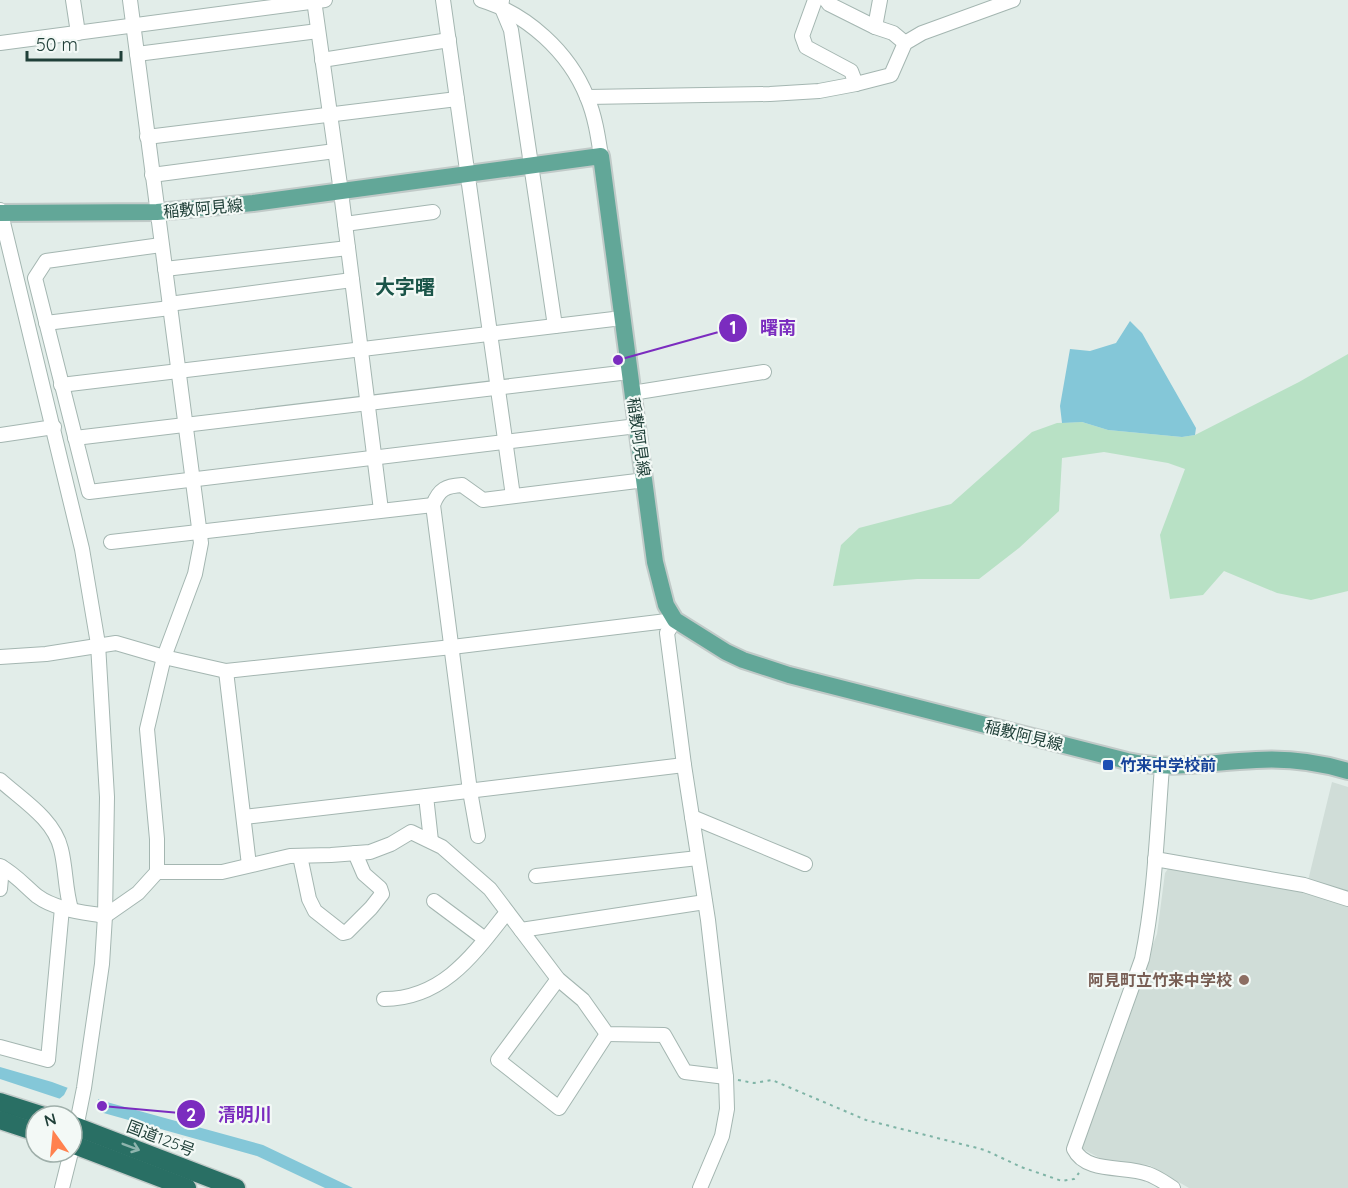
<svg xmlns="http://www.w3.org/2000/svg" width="1348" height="1188" font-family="Quicksand,'Noto Sans JP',sans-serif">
	<rect width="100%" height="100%" fill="#e2ede9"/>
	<polygon fill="#d0ddd8" points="1332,782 1348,787 1348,1188 1189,1188 1149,1165 1105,1161 1081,1148 1122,1025 1157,934 1165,873 1170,866 1306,889"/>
	<polygon fill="#b8e1c5" points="1348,354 1348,591 1311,600 1277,593 1224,571 1203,595 1170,599 1160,535 1185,469 1168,463 1104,452 1062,458 1059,511 1019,548 979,579 917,579 833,586 841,545 859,528 951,504 1032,432 1057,423 1082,422 1108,430 1182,437 1195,435 1299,382"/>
	<g fill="#84c7d8">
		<polygon points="1130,321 1142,333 1196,428 1195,435 1182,437 1108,430 1082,422 1062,423 1060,406 1070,349 1090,351 1116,343"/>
		<polygon points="0,1067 52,1082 103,1101 263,1145 353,1188 325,1188 257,1156 100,1112 0,1079"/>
	</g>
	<polygon fill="#e2ede9" points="69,1085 98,1096 98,1109 100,1115 58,1100 64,1095"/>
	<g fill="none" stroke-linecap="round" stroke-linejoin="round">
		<defs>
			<g id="minor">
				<polyline points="73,0 78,33"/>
				<polyline points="314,0 341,192 381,510"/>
				<polyline points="443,0 513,496"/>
				<path d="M481,0c46,14 88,52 106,97 8,19 11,39 14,59"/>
				<polyline points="502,0 501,6 511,30 555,326"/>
				<polyline points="815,0 802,36 806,47 851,71 856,84"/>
				<polyline points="826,0 829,4 875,27"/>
				<polyline points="880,0 875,27 893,33 905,43"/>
				<polyline points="0,43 325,0"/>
				<polyline points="137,54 318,31"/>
				<polyline points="322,60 449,40"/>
				<polyline points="587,97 770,94 819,91 856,84 891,75 905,43 922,33 1013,0"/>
				<polyline points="147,137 457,99"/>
				<polyline points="152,175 335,151"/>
				<polyline points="0,210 82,549 98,644 107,797 105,916 102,964 84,1088 75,1133"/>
				<polyline points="345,224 433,212"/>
				<polyline points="161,245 46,261 35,278 89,492 637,426"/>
				<polyline points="165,269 348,248"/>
				<polyline points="169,304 352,280"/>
				<polyline points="46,323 170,308"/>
				<polyline points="61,385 622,318"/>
				<polyline points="632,393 764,372"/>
				<polyline points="0,435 54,427"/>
				<polyline points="75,438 629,372"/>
				<polyline points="111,542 433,505"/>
				<polyline points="675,620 667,633 684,765 708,920 726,1077 727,1109 722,1136 700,1188"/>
				<polyline points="0,657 46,654 116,643 164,657 226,671 452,647 675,620"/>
				<polyline points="226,671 249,865"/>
				<path d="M1162,767c-5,64 -7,129 -20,192l-68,190c12,25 52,16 74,25 9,3 17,9 25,14"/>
				<path d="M0,780c22,20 54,39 61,69 5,20 4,40 10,60"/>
				<polyline points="244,817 426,796"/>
				<polyline points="692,817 805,864"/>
				<path d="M478,836l-8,-45 -37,-286c6,-16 13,-19 29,-20l21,15 162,-20"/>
				<polyline points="431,841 426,796 684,765"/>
				<polyline points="300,856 309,899 315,911 343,933 347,932 371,908 382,894 380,888 364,874 355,853"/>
				<polyline points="1155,859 1304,885 1348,899"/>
				<path d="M0,866c15,8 25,20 37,30 19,14 46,16 68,20l33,-23 19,-21v-33l-10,-110 17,-72 31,-83 6,-31 -71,-543"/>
				<polyline points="157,872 222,872 290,856 331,855 370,852 391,844 411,832 442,847 490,889 558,979 583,1000 607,1034 664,1035 685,1072 726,1077"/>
				<polyline points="536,876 698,858"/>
				<polyline points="0,889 2,867"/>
				<polyline points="434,901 485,939"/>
				<polyline points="521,930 705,902"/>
				<polyline points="558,979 498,1060 559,1108 607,1034"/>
				<path d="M384,999c59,0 90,-45 123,-87"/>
				<polyline points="0,1047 48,1060 62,908"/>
				<polyline points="62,1188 71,1152"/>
			</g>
			<path id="major" d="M0,213l157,-1 96,-9 348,-47 54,406 11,43 9,15 51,32 17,8 46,15 338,86c48,10 81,1 129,-1 32,-2 62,2 92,11"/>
			<g id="highway">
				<polyline points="0,1102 44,1116"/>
				<polyline points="0,1120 36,1132"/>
				<polyline points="72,1125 236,1188"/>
				<polyline points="72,1144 187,1188"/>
			</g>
		</defs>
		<use href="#minor" stroke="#a4b6b1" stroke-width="16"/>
		<use href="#major" stroke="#c1cac8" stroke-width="20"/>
		<use href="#highway" stroke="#c1cac8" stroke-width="21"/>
		<polyline stroke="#7fb4a6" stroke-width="2" stroke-dasharray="3 4.5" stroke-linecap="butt" points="738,1080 754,1083 772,1080 866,1120 985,1150 1021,1167 1062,1181 1074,1179 1079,1173"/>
		<use href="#minor" stroke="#fff" stroke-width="14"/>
		<use href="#major" stroke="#62a798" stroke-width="16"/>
		<use href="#highway" stroke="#296f64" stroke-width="18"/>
	</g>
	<defs><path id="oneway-shaft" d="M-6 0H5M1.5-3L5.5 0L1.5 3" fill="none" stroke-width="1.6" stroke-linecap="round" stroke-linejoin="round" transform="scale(1.5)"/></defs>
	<use stroke="#8eb4ad" href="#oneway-shaft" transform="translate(131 1147) rotate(21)"/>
	<rect fill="#1a4fb4" stroke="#f3f9f6" stroke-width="2" x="1102" y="759" width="12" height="12" rx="3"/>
	<circle fill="#8d6e63" stroke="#f3f9f6" stroke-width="2" cx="1244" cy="980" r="6"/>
	<g text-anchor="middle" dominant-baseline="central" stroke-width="4.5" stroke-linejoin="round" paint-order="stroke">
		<g font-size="16" fill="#204039" stroke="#f3f9f6">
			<text transform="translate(203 208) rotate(-5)">稲敷阿見線</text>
			<text transform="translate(639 437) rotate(82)">稲敷阿見線</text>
			<text transform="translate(1024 735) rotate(14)">稲敷阿見線</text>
			<text transform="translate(161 1138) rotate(21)">国道125号</text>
		</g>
		<g font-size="16" font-weight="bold" fill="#164399" stroke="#f3f9f6" text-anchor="start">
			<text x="1120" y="765">竹来中学校前</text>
		</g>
		<g font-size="16" font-weight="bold" fill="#785e54" stroke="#f3f9f6" text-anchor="end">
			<text x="1232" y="980">阿見町立竹来中学校</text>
		</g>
		<g font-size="20" font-weight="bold" fill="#1a5448" stroke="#f3f9f6">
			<text x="405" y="286">大字曙</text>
		</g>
	</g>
	<path fill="none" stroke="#7b2cbf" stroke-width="2" d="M618 360L733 328M102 1106L191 1114"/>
	<g fill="#7b2cbf" stroke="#f3f9f6" stroke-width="2">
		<circle cx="618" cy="360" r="6"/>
		<circle cx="102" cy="1106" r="6"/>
		<circle cx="733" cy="328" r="15"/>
		<circle cx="191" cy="1114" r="15"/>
	</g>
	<g font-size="18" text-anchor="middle" font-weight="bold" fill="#fff">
		<text x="733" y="334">1</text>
		<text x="191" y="1121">2</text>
	</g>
	<g font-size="18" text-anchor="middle" font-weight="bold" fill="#7b2cbf" stroke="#f3f9f6" stroke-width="4.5" stroke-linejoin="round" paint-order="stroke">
		<text x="778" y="334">曙南</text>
		<text x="245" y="1121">清明川</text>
	</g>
	<g transform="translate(54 1134) rotate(345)"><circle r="28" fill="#f3f9f6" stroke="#9fafaa" stroke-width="1.5"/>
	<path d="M0-4.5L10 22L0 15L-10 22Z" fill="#ff814e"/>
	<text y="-9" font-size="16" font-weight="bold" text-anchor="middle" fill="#204039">N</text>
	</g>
	<path d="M27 51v9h94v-9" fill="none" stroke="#204039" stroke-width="3"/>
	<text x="36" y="51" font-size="18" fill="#204039" stroke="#f3f9f6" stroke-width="4.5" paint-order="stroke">50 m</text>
</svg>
